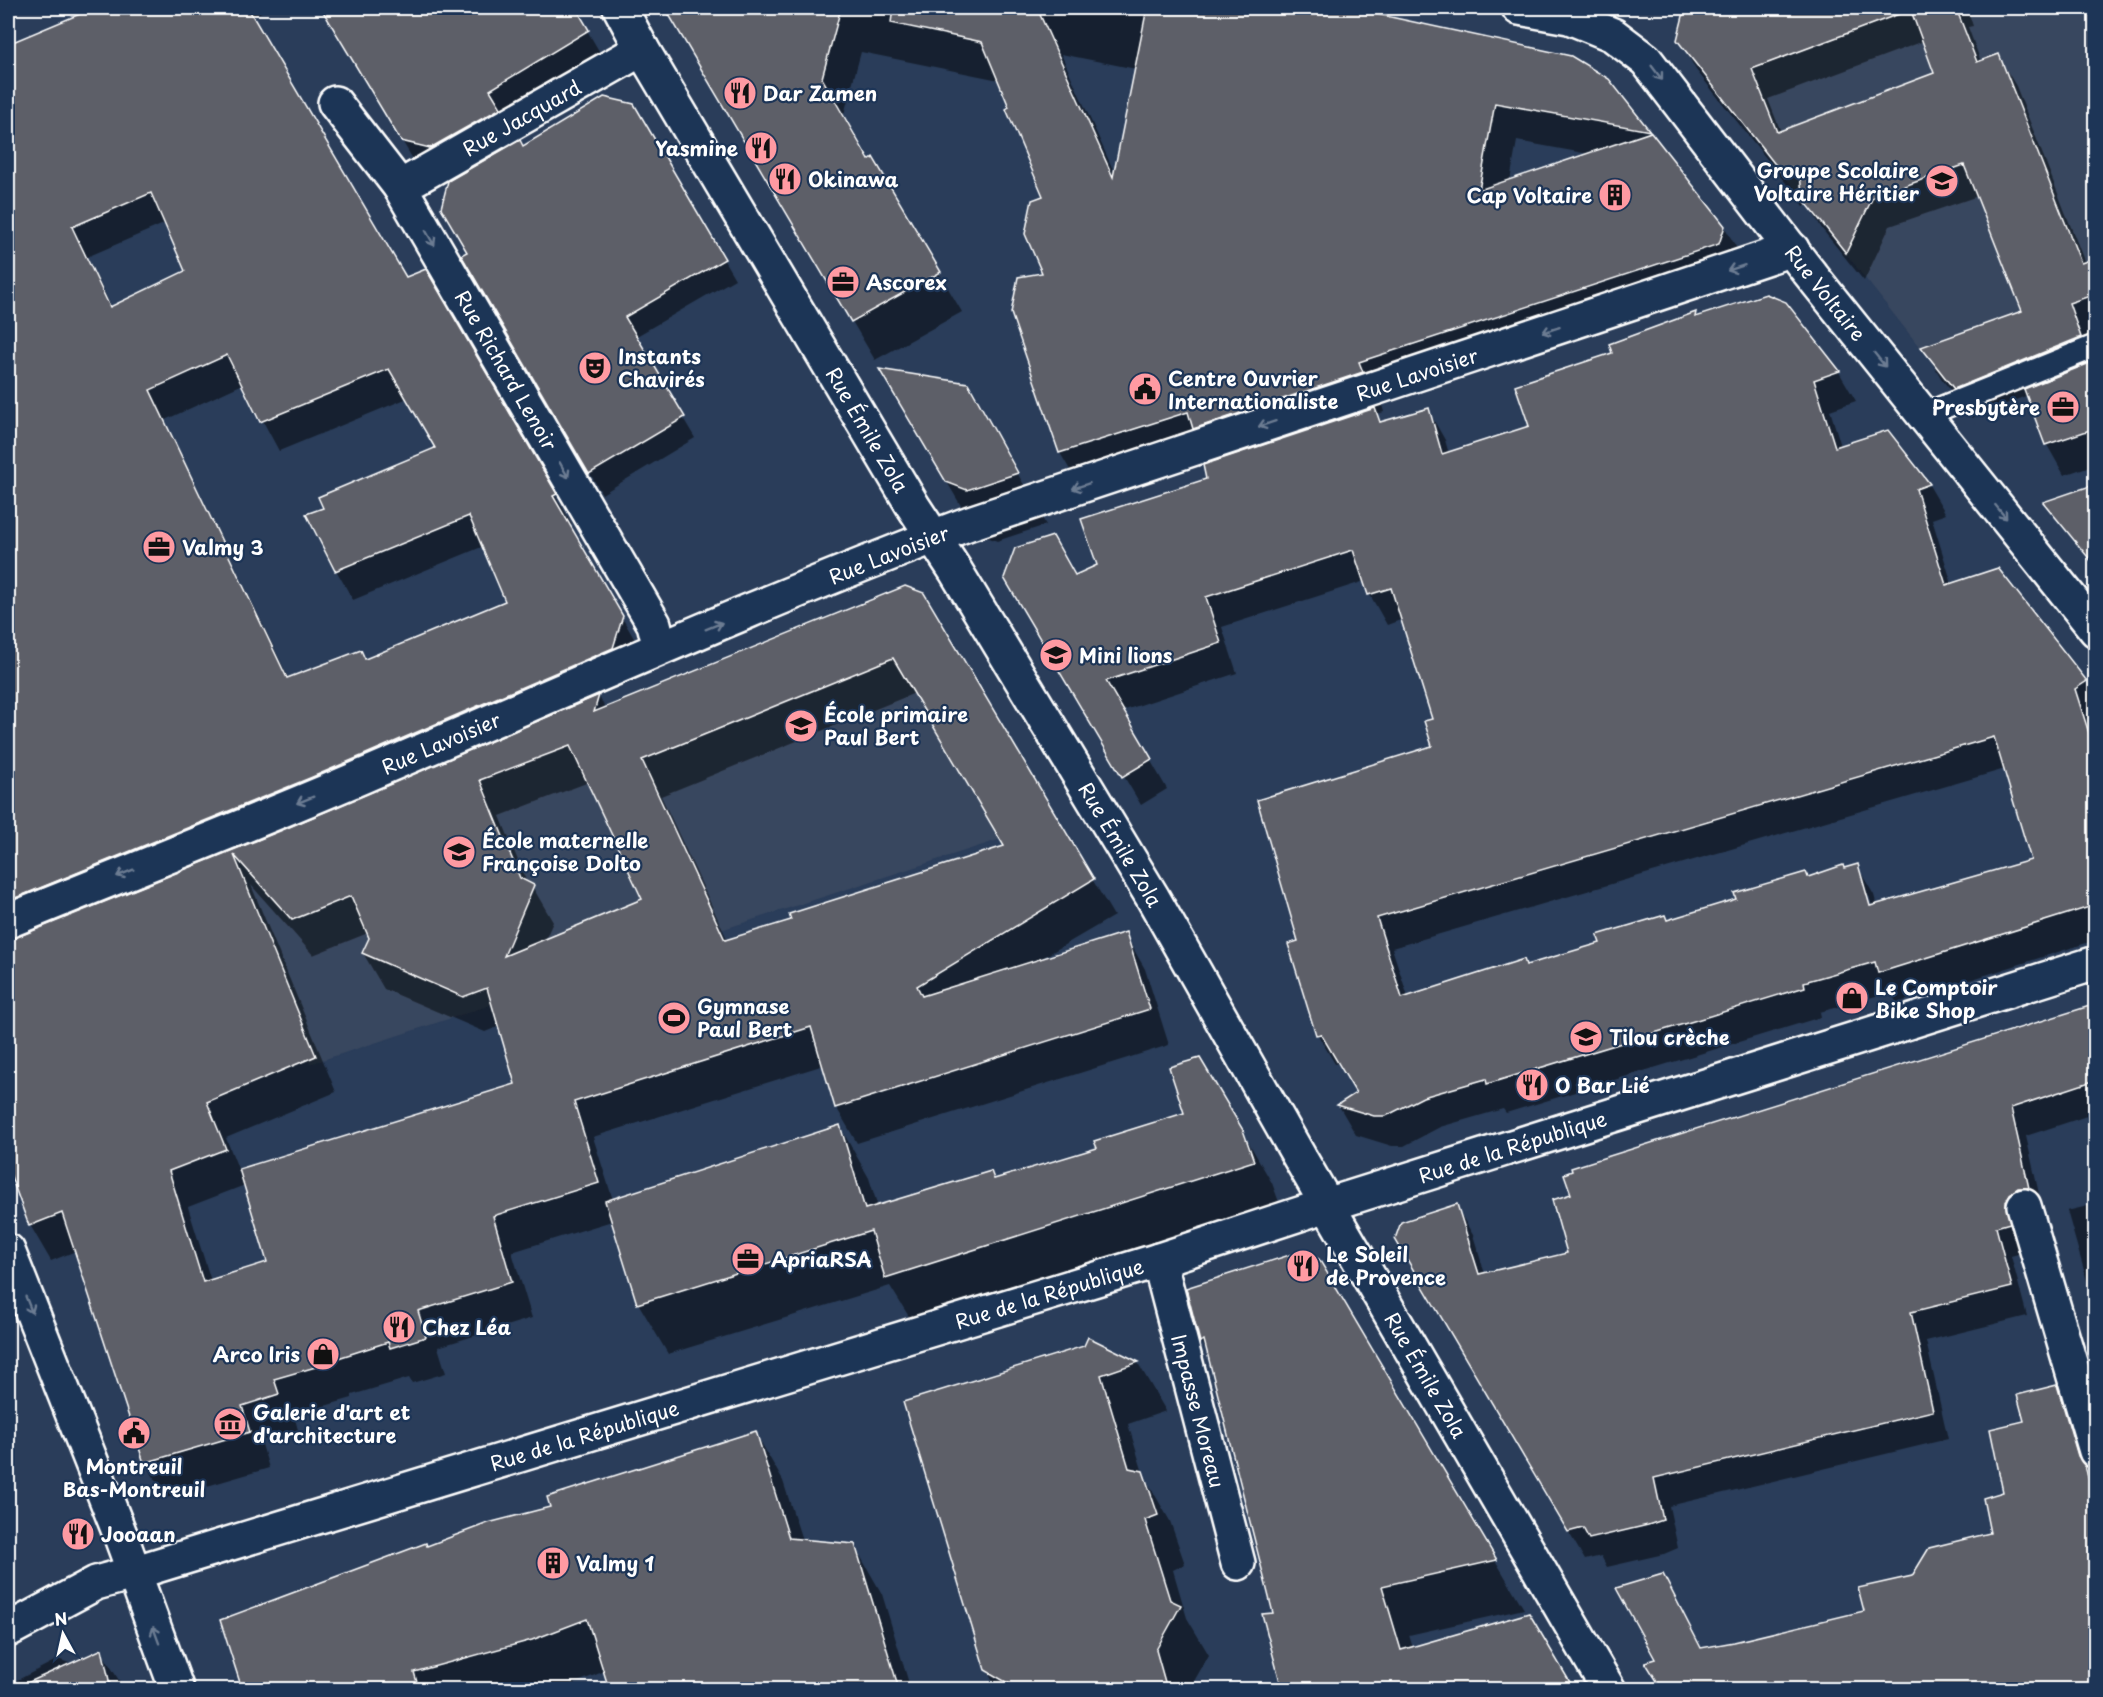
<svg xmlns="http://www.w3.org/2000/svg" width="2103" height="1697" font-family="'Playpen Sans',sans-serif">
	<rect width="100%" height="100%" fill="#2a3d5a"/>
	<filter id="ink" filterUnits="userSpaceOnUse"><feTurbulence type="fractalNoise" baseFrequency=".0167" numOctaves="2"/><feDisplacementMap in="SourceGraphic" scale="12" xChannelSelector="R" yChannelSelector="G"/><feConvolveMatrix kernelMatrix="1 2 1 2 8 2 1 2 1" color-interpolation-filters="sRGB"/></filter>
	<g filter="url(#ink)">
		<g fill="#39475e">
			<polygon points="1689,8 2095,8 2095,294 1926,355 1677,40 1685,9"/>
			<polygon points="908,586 1050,823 310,1064 226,861"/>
		</g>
		<g fill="#0007" fill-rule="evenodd">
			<path d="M97,8h171l-16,9 154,262 19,-8 147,253 -3,2 70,121 -626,290 -5,-8v-883zM166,223l21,49 -75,36 -25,-51zM243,384l36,67 129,-53 29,51 -112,60 11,61 17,30 131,-54 23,55 -142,59 -76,19 -124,-259z"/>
			<polygon points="323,8 574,8 602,56 417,166"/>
			<path d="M666,8h659l46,7 237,65 116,146 23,40 -366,136 3,10 -7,2 5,9 46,-13 17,30 4,14 82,-27 83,-73 -3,-9 85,-31 2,4 87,-15 54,69 17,29 -26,9 11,36 46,-14 42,53 17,29 -14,5 20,65 134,98 10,16v18l-5,3 5,14v207l-199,63 -7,-11 -70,20 1,5 -315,96 -3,-4 -63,18 -36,19h-12l-36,-11 -17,-29 19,-12 -19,-31 -4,1 -17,-29 -18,-93 134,-195v-27l-31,-101 -16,6 -17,-30 -5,-14 -143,46 15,46 -115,38 45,78 -26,16 -118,-197 52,-31 23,-11 110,-86 6,-17 -6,-11 -125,40 -23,-39 -47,-140 32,-39 -1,-77 -45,-117 -138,-28 -18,66 26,44 3,-3 90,153 -87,48zM1061,54l75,15 -21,105zM1517,141l72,13 -79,27zM2005,769l28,92 -156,45 -3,-11 -17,-29 -190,56 -141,45 -118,30 -16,-49zM1866,896h3l5,17 -3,1z"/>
			<path d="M1693,8h295l-19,6 4,12 -5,1 13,35 17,-6 18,30 69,177 11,-4v205l-32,11 -17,-30 -19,-50 -56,23 -31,-40 -17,-30 100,-36 -46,-116 -88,30 -26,55 -42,-52 -14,-25 -4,2 -108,-136 -17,-31 7,-29zM1924,41l12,33 -155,58 -13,-33z"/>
			<polygon points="633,105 735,279 635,337 695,438 602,494 463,255 469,253 522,148"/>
			<polygon points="911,421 997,436 1046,525 997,541 977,533"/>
			<path d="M923,594l191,322 -72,42 83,-24 20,35 24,76 -312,98 -21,-36 -12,-42 -231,72 20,63 227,-73 29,51 9,29 113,-34 4,7 247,-49 30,52 11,30 -367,115 -26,-42 -222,68 -30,-51 -26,-82 -100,31 20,66 -94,29 8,26 -34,10 -3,-5 -57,17v3l-58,17 4,15 -37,11 8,27 -103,30 -21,-36 -69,-211 -25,10 -21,-36 -22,-63v-221l7,-1 310,-126 274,-117 7,12zM915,693l91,154 -213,74 -65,20 -67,-145zM589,782l55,118 -99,40 8,-18 -21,-36 -5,-3 -27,-67zM251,885l62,70 55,-22 2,5 -7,15 21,36 101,43 15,-6 17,59 -278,86 -13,-33 110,-46zM245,1185l24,78 -58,18 -23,-74z"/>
			<polygon points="2096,1006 2096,1113 2026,1136 2044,1216 2025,1252 2011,1256 2027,1316 1926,1341 1948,1439 1669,1506 1678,1548 1664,1554 1607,1567 1601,1556 1585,1560 1397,1239 1456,1206 1473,1235 1485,1274 1569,1254"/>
			<polygon points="2096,1204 2096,1312 2067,1211"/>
			<polygon points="1318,1260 1524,1609 1409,1635 1413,1648 1528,1615 1572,1690 1266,1690 1282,1685 1275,1614 1210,1357 1201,1341"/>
			<polygon points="1089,1339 1138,1363 1166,1411 1128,1424 1144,1476 1170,1521 1185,1564 1173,1570 1187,1618 1209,1655 1189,1690 998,1690 987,1670"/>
			<polygon points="2056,1387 2073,1415 2089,1469 2096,1471 2096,1690 1663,1690 1648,1663 1657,1660 1662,1576 1702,1649 1865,1612 1913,1578 1992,1534 2026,1422"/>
			<polygon points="755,1432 783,1481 802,1540 854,1545 882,1594 911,1690 611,1690 605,1671 558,1690 243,1690 222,1621 427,1547 552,1508"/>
			<polygon points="101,1651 120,1682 124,1684 127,1690 8,1690 8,1685 58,1659 72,1664"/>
		</g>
		<g fill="#5d5e67" stroke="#fff" stroke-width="1.5" fill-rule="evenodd">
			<path d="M94,8h154l158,269 20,-8 131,225 -4,2 70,120 -10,32 -303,130 -302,123v-857zM151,193l34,78 -75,36 -38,-80zM227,355l33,67 129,-53 46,79 -117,49 5,11 -17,6 29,57 134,-55 36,85 -140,58 -4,-9 -74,28 -137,-288z"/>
			<polygon points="321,8 576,8 589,30 490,90 501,108 430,148 401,141"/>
			<polygon points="665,8 841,8 822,78 869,160 873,157 941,272 851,322"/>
			<polygon points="893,8 1037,8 1113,177 1147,8 1335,8 1372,13 1571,56 1609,79 1650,131 1495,103 1479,190 1651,132 1725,226 1719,244 1359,362 1363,372 1193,429 1188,412 1059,453 1011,313 1018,277 1042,273 1025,234 1032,200 1043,196 1006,109 1009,107 982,42 891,23"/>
			<polygon points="1685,8 1906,8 1907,11 1752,69 1777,132 1934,73 1910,8 1956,8 1977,62 1999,54 2081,263 2096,258 2096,294 2069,303 2081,337 1954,389 1921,347 2022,311 1964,165 1873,197 1846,253 1803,199 1799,170 1790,167 1792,173 1785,177 1677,40"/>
			<polygon points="604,97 634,104 725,259 625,317 685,417 589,474 461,255 467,252 441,208 448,181 520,140 523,146"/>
			<path d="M1766,294l20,8 54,69 -26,9 21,67 53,-17 42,54 -14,5 30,96 52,-17 89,113 -12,8 21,66v150l-218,68 -3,-11 -71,20 1,5 -318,97 -1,-5 -63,18 -37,19h-12l-37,-11 19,-12 -35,-59 -5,1 -28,-91 10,-3 -41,-141 175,-54 -8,-25 8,-2 -41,-131 -23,7 -15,-45 -147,47 15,46 -115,38 46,78 -30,18 -118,-199 11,-30 38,-12 22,39 22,-10 -16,-46 125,-40 -3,-14 172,-57 5,14 49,-14 13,46 87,-28 -14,-41 97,-32 -3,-9 87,-32 -1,5zM1994,737l37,123 -161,46 -12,-42 -14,4 -1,-3 -35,12 -2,-5 -72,21 2,6 -69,21 -2,-5 -68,20 3,8 -74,22 -2,-6 -122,39 -25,-80z"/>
			<polygon points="2090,363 2096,377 2096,428 2045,445 2024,389"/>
			<polygon points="879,369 968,383 1018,473 967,490 946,482"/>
			<polygon points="2096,484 2096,567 2043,502"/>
			<path d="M905,586l19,7 170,286 -177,107 5,10 204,-64 24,77 -315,99 -24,-81 -237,75 25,81 -106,33 19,66 -94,29 8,26 -36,11 -2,-6 -56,18 1,2 -59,17 5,15 -37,12 8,26 -106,31 -82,-250 -33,13 -21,-58v-229l7,-1 265,-107 319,-136 -5,17zM893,658l111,188 -215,68 2,6 -66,20 -83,-180zM570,746l72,153 -138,57 30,-71 -14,-7 -40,-98zM234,855l58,65 59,-24 18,42 -7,15 101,44 24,-9 28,96 -276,85 28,93 -64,20 -34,-111 57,-22 -19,-47 109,-46z"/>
			<polygon points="2096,1004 2096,1080 2011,1108 2029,1188 2018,1188 2010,1194 2006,1202 2010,1223 1996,1227 2012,1287 1911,1312 1933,1411 1654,1478 1663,1520 1648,1525 1589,1539 1583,1528 1568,1532 1395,1239 1401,1222 1457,1204 1479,1274 1567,1253 1552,1200 1571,1194 1564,1174 1572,1171 1571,1168"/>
			<polygon points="1200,1058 1243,1130 1254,1161 885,1278 871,1231 637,1304 605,1201 840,1125 865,1209 991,1171 994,1179 1097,1148 1094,1141 1184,1113 1169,1067"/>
			<polygon points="1302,1251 1319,1259 1497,1560 1382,1586 1401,1650 1529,1613 1574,1689 1282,1689 1262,1614 1273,1613 1204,1340 1200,1342 1186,1288"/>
			<polygon points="1088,1337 1139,1362 1101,1375 1129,1468 1143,1471 1158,1515 1145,1520 1170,1600 1181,1605 1156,1650 1167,1689 1018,1689 985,1670 903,1402 1084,1346"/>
			<polygon points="2057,1385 2078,1456 2085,1466 2096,1506 2096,1689 1662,1689 1645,1662 1655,1659 1616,1588 1663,1574 1701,1648 1734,1642 1864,1611 1858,1588 1912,1576 1929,1548 1990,1533 1983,1498 2003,1492 1990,1429 2024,1421 2017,1395"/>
			<polygon points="756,1431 789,1538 855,1544 899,1689 609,1689 587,1619 532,1640 414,1672 419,1689 242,1689 220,1620 426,1543 427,1546 488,1523 550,1507 547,1497"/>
			<polygon points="102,1649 111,1689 14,1689"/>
		</g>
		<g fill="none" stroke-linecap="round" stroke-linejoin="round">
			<defs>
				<polyline id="lane" points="1924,415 2096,346"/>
				<g id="street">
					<path id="s1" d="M620,8l22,41 271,457 42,64 198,328 147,260 309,532"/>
					<path id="s2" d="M1519,8l50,9 44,18 33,25 158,206 292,364"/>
					<path id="s3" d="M335,103l65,84 254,437 6,24"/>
					<path id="s4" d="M400,187l242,-138"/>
					<path id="s5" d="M8,921c117,-48 236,-94 353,-144 203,-86 403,-177 609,-254l822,-274"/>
					<polyline points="2024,1206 2096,1451"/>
					<polyline points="8,1251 120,1534 177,1690"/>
					<path id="s6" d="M1159,1260l79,303"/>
					<path id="s7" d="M8,1630l88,-47 37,-10 1026,-313 168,-55 769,-242"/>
				</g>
			</defs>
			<use href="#lane" stroke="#fff" stroke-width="27"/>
			<use href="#street" stroke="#fff" stroke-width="38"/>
			<use href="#lane" stroke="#1d3557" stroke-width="22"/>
			<use href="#street" stroke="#1d3557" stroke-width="33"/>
		</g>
		<defs><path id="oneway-shaft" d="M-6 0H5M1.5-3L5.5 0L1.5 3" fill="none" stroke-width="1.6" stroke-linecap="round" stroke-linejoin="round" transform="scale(1.5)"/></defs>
		<g stroke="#6c7c92">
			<use href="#oneway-shaft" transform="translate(1657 73) rotate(53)"/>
			<use href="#oneway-shaft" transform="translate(430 238) rotate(60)"/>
			<use href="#oneway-shaft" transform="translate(1736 268) rotate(162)"/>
			<use href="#oneway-shaft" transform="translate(1551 330) rotate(162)"/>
			<use href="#oneway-shaft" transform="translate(1880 360) rotate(51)"/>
			<use href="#oneway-shaft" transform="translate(1267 424) rotate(162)"/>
			<use href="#oneway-shaft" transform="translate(564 470) rotate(60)"/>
			<use href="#oneway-shaft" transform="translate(1081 486) rotate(162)"/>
			<use href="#oneway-shaft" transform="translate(2001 512) rotate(51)"/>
			<use href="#oneway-shaft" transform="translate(714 626) rotate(-22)"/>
			<use href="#oneway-shaft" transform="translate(305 800) rotate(158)"/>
			<use href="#oneway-shaft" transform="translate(125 873) rotate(158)"/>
			<use href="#oneway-shaft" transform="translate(29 1305) rotate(68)"/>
			<use href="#oneway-shaft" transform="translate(156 1635) rotate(-110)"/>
		</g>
	</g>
	<defs>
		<symbol id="restaurant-disc" viewBox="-11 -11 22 22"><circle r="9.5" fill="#ff9aa2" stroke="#1d3557"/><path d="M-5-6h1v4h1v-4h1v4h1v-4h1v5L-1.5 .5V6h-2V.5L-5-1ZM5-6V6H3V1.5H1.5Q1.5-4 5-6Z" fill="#111"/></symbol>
		<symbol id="school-disc" viewBox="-11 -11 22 22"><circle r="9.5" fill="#ff9aa2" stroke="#1d3557"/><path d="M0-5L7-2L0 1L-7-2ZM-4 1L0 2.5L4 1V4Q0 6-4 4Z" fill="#111"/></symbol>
		<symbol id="building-disc" viewBox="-11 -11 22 22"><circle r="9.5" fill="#ff9aa2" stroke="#1d3557"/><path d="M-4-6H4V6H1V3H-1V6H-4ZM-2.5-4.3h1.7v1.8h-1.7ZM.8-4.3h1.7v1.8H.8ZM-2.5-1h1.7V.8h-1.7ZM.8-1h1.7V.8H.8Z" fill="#111"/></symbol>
		<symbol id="office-disc" viewBox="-11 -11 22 22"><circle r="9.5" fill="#ff9aa2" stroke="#1d3557"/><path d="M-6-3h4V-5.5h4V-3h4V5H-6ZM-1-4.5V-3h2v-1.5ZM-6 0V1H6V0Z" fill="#111"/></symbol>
		<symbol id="theatre-disc" viewBox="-11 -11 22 22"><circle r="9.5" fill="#ff9aa2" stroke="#1d3557"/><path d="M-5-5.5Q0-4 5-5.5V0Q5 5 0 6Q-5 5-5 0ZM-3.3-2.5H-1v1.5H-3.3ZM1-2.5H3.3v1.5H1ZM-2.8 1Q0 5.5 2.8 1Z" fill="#111"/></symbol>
		<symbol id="civic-disc" viewBox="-11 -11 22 22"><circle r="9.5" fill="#ff9aa2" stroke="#1d3557"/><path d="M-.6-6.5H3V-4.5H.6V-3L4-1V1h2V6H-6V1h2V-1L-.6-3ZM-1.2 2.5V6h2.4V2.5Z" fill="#111"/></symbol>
		<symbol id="shop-disc" viewBox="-11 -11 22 22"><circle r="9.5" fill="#ff9aa2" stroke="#1d3557"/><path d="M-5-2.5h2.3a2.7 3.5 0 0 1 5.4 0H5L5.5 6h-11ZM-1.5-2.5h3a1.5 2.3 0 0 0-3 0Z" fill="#111"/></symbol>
		<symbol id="stadium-disc" viewBox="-11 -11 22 22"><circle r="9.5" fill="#ff9aa2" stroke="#1d3557"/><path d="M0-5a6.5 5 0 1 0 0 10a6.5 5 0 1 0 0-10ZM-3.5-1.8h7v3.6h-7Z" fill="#111"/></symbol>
		<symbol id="museum-disc" viewBox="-11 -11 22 22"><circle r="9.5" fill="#ff9aa2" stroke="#1d3557"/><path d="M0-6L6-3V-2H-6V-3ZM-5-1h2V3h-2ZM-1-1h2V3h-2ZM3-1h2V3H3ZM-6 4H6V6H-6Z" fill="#111"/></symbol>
	</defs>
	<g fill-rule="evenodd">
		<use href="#restaurant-disc" x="721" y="74" width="38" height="38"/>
		<use href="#restaurant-disc" x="742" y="129" width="38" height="38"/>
		<use href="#restaurant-disc" x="766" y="160" width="38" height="38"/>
		<use href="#school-disc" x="1923" y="162" width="38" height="38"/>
		<use href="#building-disc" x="1596" y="176" width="38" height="38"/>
		<use href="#office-disc" x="824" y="263" width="38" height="38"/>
		<use href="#theatre-disc" x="576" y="349" width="38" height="38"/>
		<use href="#civic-disc" x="1126" y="370" width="38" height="38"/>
		<use href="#office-disc" x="2044" y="388" width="38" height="38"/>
		<use href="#office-disc" x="140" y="528" width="38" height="38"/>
		<use href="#school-disc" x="1037" y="636" width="38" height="38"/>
		<use href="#school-disc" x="782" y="707" width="38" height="38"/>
		<use href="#school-disc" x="440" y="833" width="38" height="38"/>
		<use href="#shop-disc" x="1833" y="979" width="38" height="38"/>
		<use href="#stadium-disc" x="655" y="999" width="38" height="38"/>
		<use href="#school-disc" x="1567" y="1018" width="38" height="38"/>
		<use href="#restaurant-disc" x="1513" y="1066" width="38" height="38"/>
		<use href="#office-disc" x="729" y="1240" width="38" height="38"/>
		<use href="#restaurant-disc" x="1284" y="1247" width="38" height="38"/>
		<use href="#restaurant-disc" x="380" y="1308" width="38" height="38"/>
		<use href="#shop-disc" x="304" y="1335" width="38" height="38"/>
		<use href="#museum-disc" x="211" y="1405" width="38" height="38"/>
		<use href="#civic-disc" x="115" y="1414" width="38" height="38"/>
		<use href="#restaurant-disc" x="59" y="1515" width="38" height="38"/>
		<use href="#building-disc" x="534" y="1544" width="38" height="38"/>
	</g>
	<g text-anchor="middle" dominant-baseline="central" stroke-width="4.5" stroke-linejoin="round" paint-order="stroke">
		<g font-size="20" font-weight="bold" fill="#fff" stroke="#1d3557" text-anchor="start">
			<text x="763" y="93">Dar Zamen</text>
			<text x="738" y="148" text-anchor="end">Yasmine</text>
			<text x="1919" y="170" text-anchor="end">Groupe Scolaire<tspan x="1919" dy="23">Voltaire Héritier</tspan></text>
			<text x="808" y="179">Okinawa</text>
			<text x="1592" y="195" text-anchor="end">Cap Voltaire</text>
			<text x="866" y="282">Ascorex</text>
			<text x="618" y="356">Instants<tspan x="618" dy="23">Chavirés</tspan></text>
			<text x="1168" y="378">Centre Ouvrier<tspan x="1168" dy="23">Internationaliste</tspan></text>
			<text x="2040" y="407" text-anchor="end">Presbytère</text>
			<text x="182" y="547">Valmy 3</text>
			<text x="1079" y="655">Mini lions</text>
			<text x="824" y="714">École primaire<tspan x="824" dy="23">Paul Bert</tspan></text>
			<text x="482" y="840">École maternelle<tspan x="482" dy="23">Françoise Dolto</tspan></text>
			<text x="1875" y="987">Le Comptoir<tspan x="1875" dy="23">Bike Shop</tspan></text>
			<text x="697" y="1006">Gymnase<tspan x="697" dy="23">Paul Bert</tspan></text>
			<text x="1609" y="1037">Tilou crèche</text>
			<text x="1555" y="1085">O Bar Lié</text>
			<text x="1326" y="1254">Le Soleil<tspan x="1326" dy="23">de Provence</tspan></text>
			<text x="771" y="1259">ApriaRSA</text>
			<text x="422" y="1327">Chez Léa</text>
			<text x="300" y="1354" text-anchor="end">Arco Iris</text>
			<text x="253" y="1412">Galerie d'art et<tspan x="253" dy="23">d'architecture</tspan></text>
			<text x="134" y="1466" text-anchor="middle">Montreuil<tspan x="134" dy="23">Bas-Montreuil</tspan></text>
			<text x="101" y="1534">Jooaan</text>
			<text x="576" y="1563">Valmy 1</text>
		</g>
		<g font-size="20" fill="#fff" stroke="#1d3557">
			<text stroke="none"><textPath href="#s4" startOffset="140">Rue Jacquard</textPath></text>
			<text stroke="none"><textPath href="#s2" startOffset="434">Rue Voltaire</textPath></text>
			<text stroke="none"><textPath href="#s3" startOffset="318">Rue Richard Lenoir</textPath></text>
			<text stroke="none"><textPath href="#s5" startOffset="1512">Rue Lavoisier</textPath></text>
			<text stroke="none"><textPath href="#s1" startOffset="489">Rue Émile Zola</textPath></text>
			<text stroke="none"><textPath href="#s5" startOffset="954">Rue Lavoisier</textPath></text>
			<text stroke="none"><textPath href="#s5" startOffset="468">Rue Lavoisier</textPath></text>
			<text stroke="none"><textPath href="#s1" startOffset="975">Rue Émile Zola</textPath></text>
			<text stroke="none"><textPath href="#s7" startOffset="1582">Rue de la République</textPath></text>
			<text stroke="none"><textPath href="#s7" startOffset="1096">Rue de la République</textPath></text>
			<text stroke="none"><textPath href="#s1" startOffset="1587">Rue Émile Zola</textPath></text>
			<text stroke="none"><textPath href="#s6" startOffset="156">Impasse Moreau</textPath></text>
			<text stroke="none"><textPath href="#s7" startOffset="610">Rue de la République</textPath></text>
		</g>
	</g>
	<rect width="2103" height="1697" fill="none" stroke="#1d3557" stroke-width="30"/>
	<rect x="15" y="15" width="2073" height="1667" fill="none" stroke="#fff" stroke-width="2" filter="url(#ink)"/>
	<g transform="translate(63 1634) rotate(352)" stroke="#1d3557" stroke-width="4.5" paint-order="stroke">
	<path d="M0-4.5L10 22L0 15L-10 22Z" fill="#ffffff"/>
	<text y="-9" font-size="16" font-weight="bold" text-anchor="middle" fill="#ffffff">N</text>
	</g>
</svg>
